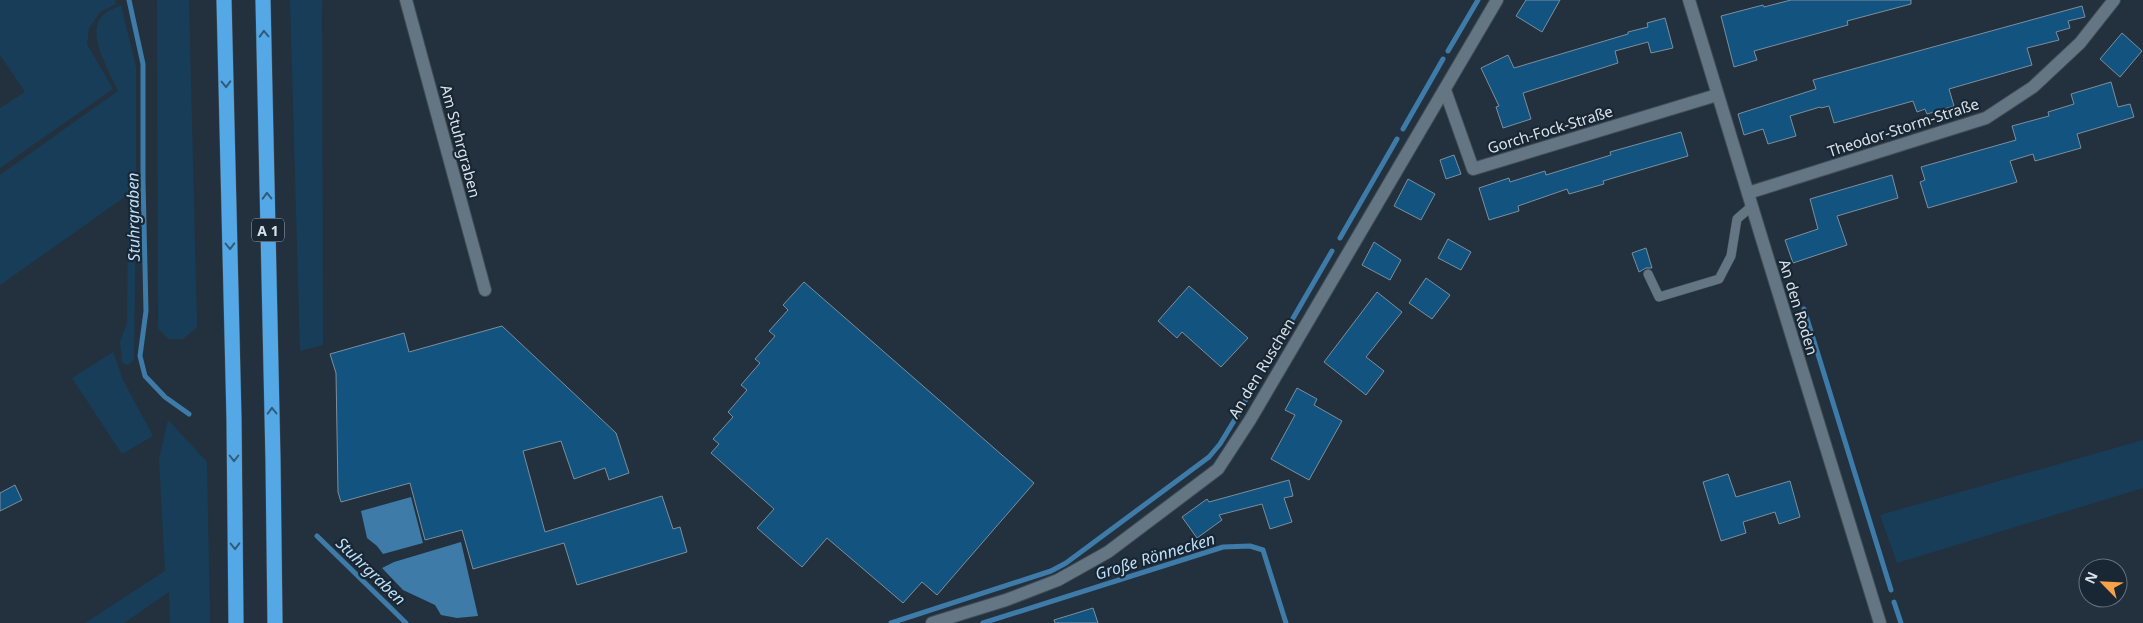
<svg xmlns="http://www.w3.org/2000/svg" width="2143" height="623" font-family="'Noto Sans',sans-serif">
	<rect width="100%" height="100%" fill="#22313d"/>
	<g fill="#183d58">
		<polygon points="0,0 115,0 116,4 100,12 89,28 87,44 113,89 0,168 0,108 25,92 0,55"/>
		<polygon points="157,0 189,0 197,327 183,339 168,339 158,328"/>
		<polygon points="290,0 322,0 323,345 300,351"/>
		<path d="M121,5l15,62v122l-136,96v-110l118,-84c-8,-20 -37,-62 -11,-79 4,-3 10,-5 14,-7z"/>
		<polygon points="133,202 136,205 134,359 128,365 122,363 120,342 127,323 128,207"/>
		<polygon points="113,352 123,380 153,436 122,454 72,378"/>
		<polygon points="168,420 207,462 210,623 170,623 169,592 124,623 85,623 165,571 159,459"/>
		<polygon points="2143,440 2143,488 1897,563 1880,515"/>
	</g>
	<g fill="#3e7ba8">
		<polygon points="411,497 423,543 383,554 377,546 367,538 361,511"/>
		<polygon points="461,542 478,616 457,618 441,615 435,605 403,590 382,568 394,562"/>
	</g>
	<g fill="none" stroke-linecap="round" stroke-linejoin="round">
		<g stroke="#3e7ba8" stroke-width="5">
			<polyline points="129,0 143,64 143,181 146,311 140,356 145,376 165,397 189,414"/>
			<polyline points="1448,51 1478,0"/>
			<polyline points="1403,129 1443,59"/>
			<polyline points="1340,238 1397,139"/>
			<polyline points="1804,309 1891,590"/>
			<polyline points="1266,365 1332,251"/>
			<polyline points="1245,401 1255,384"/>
			<polyline points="317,536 406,623"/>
			<polyline points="1894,602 1901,623"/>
			<polyline points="891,623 1051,571 1066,563 1209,457 1220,444 1237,416"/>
			<polyline points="983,623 1223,547 1250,546 1263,550 1286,623"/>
		</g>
	</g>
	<g fill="#12547f" stroke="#7c8e9d">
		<polygon points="1526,0 1560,0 1542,32 1516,16"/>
		<polygon points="1791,0 1911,0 1911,4 1847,21 1848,25 1754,51 1757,60 1734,67 1721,16 1763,5 1764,7"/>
		<polygon points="2082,6 2085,17 2068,21 2070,28 2056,32 2059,40 2027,48 2032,65 1949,89 1954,106 1927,114 1925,109 1917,112 1913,101 1834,123 1829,106 1821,108 1820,107 1790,116 1796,136 1768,144 1763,129 1744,135 1738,114 1816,89 1813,80"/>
		<polygon points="1665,18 1673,48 1651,53 1648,42 1615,51 1618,63 1523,93 1531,119 1503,128 1496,107 1499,106 1481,68 1508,55 1514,68 1628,34 1628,32 1648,27 1647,23"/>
		<polygon points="2122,33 2142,51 2120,77 2100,59"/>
		<polygon points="2111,82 2118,107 2130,104 2134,117 2077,134 2081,148 2035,161 2033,154 2010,161 2017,182 1928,208 1920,182 1925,180 1921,167 2016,140 2012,126 2049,116 2048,112 2074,104 2071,94"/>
		<polygon points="1681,132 1688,156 1603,181 1604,184 1569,194 1567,189 1518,206 1519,211 1489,220 1479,188 1509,178 1510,182 1545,171 1546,175 1611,155 1610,152"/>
		<polygon points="1454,155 1461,174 1446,179 1440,160"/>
		<polygon points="1892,175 1898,198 1837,216 1847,245 1793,263 1785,240 1818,229 1810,199"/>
		<polygon points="1408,179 1435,194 1421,220 1394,206"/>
		<polygon points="1448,239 1471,252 1461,270 1438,258"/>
		<polygon points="1374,242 1401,260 1390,280 1362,265"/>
		<polygon points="1646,248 1652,268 1646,268 1639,272 1632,253"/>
		<polygon points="1426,278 1450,295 1432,319 1409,303"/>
		<polygon points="804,282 1034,483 937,595 922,582 903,603 827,538 802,567 757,528 774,509 711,453 719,444 713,439 733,417 728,412 747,390 741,385 760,363 755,359 775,336 769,331 788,310 783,305"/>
		<polygon points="1189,286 1248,338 1221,367 1182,332 1177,338 1158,321"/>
		<polygon points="1377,292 1402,312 1366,357 1384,371 1366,395 1324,362"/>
		<polygon points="502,326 616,433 629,473 609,480 605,468 574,479 561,441 523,451 545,532 662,496 673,529 680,527 687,552 577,585 564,543 473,569 462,530 425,540 410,483 341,502 338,492 336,373 330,354 404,333 409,352"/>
		<polygon points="1297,388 1317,399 1314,405 1342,421 1309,480 1271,459 1295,415 1285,410"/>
		<polygon points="1728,474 1736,497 1790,481 1800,517 1779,524 1775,512 1743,522 1746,533 1721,541 1703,482"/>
		<polygon points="1289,480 1293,496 1284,498 1292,522 1270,529 1262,504 1219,515 1222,520 1197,538 1182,517 1207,499 1209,502"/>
		<polygon points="15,485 22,500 0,511 0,493"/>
		<polygon points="1093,608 1098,623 1055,623 1054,620"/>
	</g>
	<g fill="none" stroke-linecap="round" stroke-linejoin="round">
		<defs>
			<polyline id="lane" points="1648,274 1659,297 1719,279 1731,256 1737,219 1752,206"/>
			<g id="street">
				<polyline points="406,0 485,290"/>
				<path d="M1689,0c63,208 127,415 191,623"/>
				<polyline points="1445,90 1473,169 1717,95"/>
				<polyline points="1748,193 1986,118 2033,87 2080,43 2114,0"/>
				<polyline points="932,623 1006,600 1058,580 1108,552 1218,469 1250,420 1497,0"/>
			</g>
			<g id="highway">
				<polyline points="224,0 234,419 236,623"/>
				<polyline points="263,0 273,460 275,623"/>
			</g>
		</defs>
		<use href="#lane" stroke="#404d57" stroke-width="10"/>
		<use href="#street" stroke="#404d57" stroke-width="14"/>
		<use href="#highway" stroke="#404d57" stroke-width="16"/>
		<use href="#lane" stroke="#647583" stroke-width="9"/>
		<use href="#street" stroke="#647583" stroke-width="12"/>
		<use href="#highway" stroke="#55a8e6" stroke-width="15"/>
	</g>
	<defs><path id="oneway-chevron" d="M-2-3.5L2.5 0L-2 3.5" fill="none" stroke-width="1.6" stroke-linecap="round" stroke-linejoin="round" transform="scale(1.25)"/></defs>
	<g stroke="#305b7b">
		<use href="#oneway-chevron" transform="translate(264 34) rotate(-92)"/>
		<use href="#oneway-chevron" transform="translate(226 84) rotate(89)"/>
		<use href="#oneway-chevron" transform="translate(267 196) rotate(-91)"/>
		<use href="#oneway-chevron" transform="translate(230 246) rotate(89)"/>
		<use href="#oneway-chevron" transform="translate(272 411) rotate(-91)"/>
		<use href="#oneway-chevron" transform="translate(234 458) rotate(90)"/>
		<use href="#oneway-chevron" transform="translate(235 546) rotate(89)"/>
	</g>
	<g text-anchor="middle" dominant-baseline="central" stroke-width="4.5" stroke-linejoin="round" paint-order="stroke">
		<rect fill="#182733" stroke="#9eaab3" stroke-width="1" x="252" y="218.5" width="32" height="23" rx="4"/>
		<g font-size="14" font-weight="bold" fill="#d8e2ea">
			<text x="268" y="230">A 1</text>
		</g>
		<g font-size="15" fill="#d8e2ea" stroke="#182733">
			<text transform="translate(1903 127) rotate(-18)">Theodor-Storm-Straße</text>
			<text transform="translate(1550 129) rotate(-17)">Gorch-Fock-Straße</text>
			<text transform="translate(461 141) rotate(75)">Am Stuhrgraben</text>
			<text transform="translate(1799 307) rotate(73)">An den Roden</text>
			<text transform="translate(1261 368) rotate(-59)">An den Ruschen</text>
		</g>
		<g font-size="16" font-style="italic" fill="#bfdff9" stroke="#182733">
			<text transform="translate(133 217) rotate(-91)">Stuhrgraben</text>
			<text transform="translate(1155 556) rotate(-17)">Große Rönnecken</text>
			<text transform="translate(371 571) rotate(44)">Stuhrgraben</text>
		</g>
	</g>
	<g transform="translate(2103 583) rotate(294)"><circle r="24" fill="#182733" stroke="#65727c"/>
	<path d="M0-4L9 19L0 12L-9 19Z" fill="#f7a149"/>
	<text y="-8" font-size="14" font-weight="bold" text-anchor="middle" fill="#d8e2ea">N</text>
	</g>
</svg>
